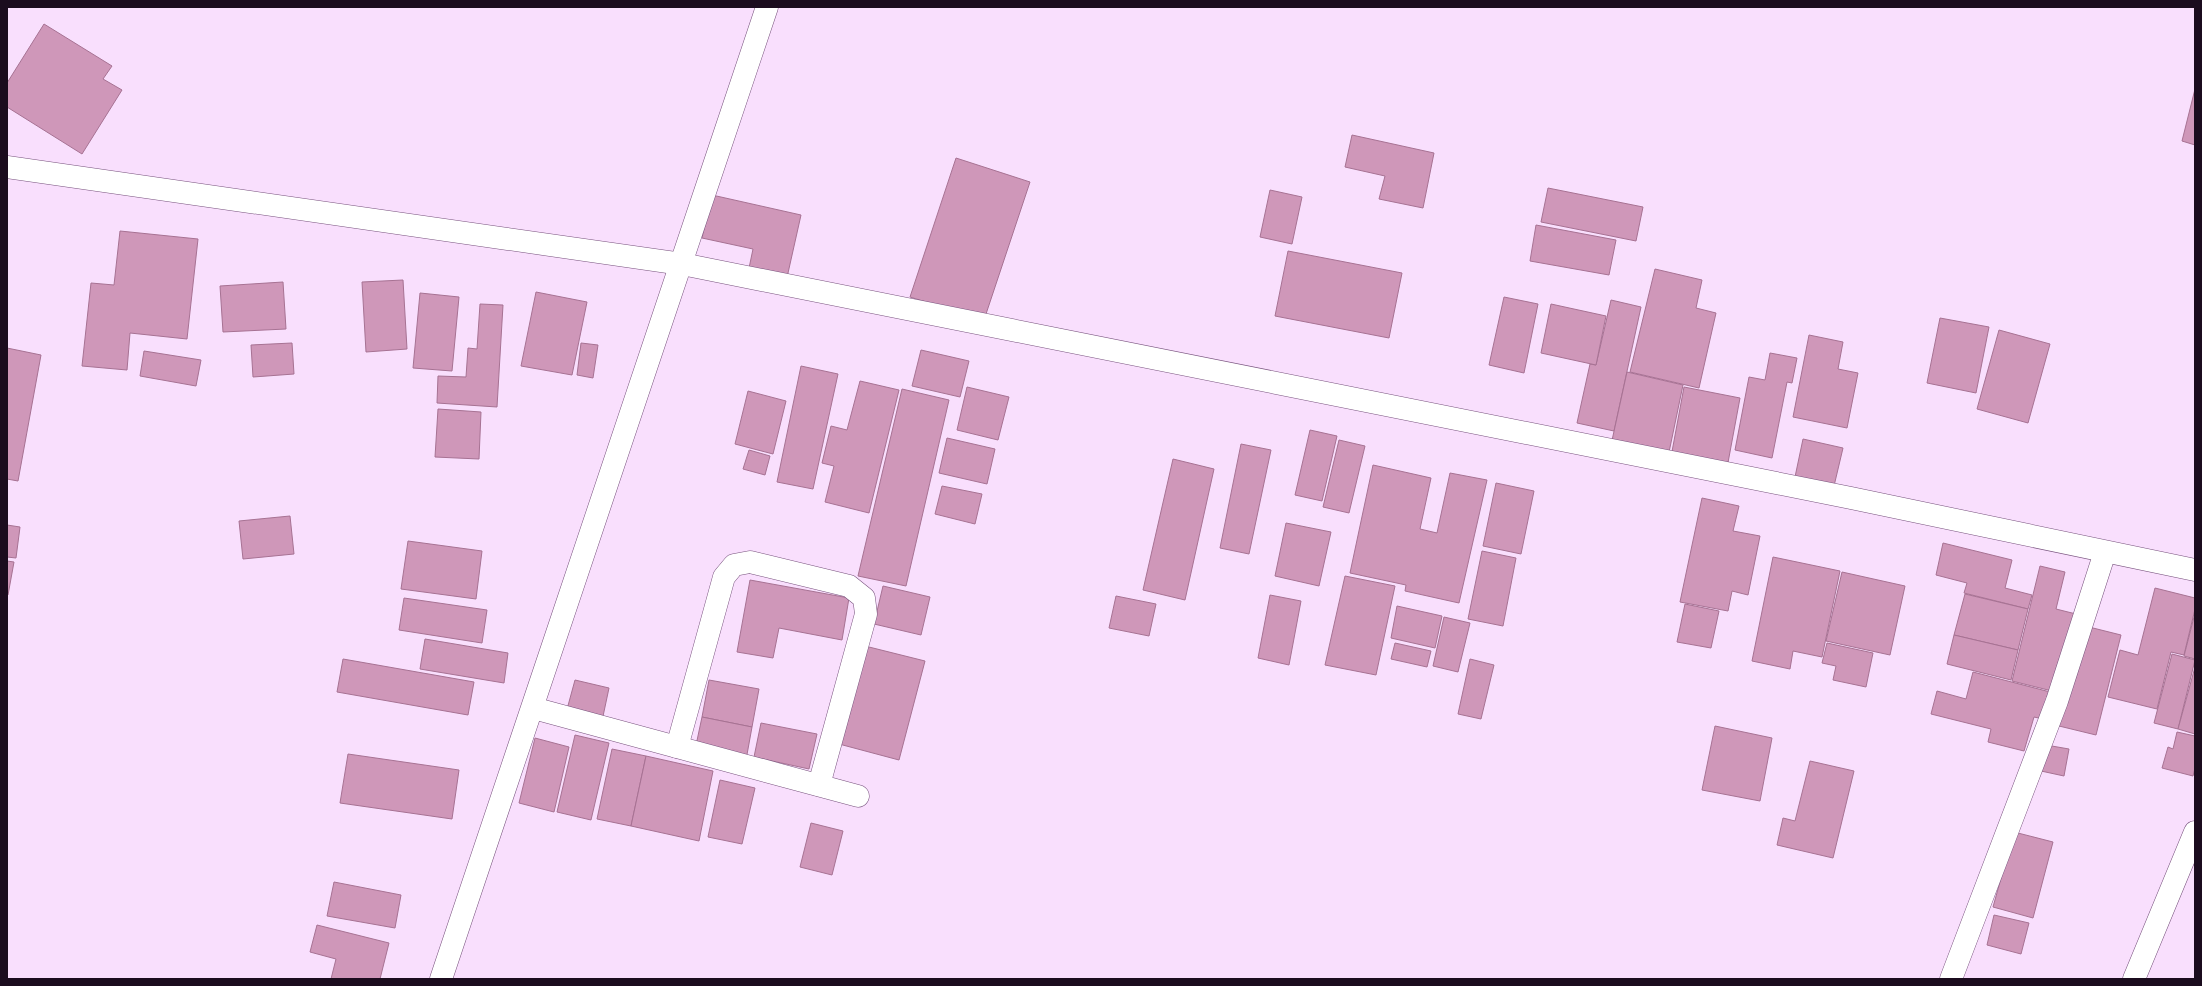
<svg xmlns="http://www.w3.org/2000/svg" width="2202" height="986" font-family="Mulish,sans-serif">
	<rect width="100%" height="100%" fill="#f9dffd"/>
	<g fill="#cf97b9" stroke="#a77293">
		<polygon points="44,24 112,66 103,79 122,90 82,154 7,107 7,83"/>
		<polygon points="2195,89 2195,145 2182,141"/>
		<polygon points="1352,135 1434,153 1423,208 1379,199 1385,176 1345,167"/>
		<polygon points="956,158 1030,182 984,320 910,297"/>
		<polygon points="1548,188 1643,207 1636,241 1541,222"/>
		<polygon points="1270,190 1302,197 1292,244 1260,237"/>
		<polygon points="712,195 801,215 786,282 748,273 753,249 702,238"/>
		<polygon points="1536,225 1616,240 1609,275 1530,261"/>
		<polygon points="120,231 198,239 187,339 130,333 127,370 82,366 91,283 114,285"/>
		<polygon points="1288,251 1402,273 1389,338 1275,316"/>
		<polygon points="1655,269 1702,280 1696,308 1716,313 1699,388 1630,372"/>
		<polygon points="403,280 407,349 366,352 362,282"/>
		<polygon points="283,282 286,329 223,332 220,286"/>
		<polygon points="536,292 587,302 572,375 521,366"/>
		<polygon points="420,293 459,297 452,371 413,368"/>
		<polygon points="1504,297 1538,304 1524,373 1489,365"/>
		<polygon points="1611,300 1641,307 1614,431 1577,423 1590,364 1596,365"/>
		<polygon points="480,304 503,305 497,407 437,403 438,376 466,377 468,348 477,349"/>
		<polygon points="1551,304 1606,316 1596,365 1541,353"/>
		<polygon points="1940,318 1989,327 1976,393 1927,383"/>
		<polygon points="1999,330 2050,344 2028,423 1977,409"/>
		<polygon points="1809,335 1843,342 1838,369 1858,373 1847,428 1793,417"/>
		<polygon points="292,343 294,374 253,377 251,345"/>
		<polygon points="581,343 598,345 593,378 577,375"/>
		<polygon points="7,348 41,355 18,481 7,479"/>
		<polygon points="921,350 969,361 960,397 912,386"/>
		<polygon points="144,351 201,360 196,386 140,376"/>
		<polygon points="1770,353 1797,358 1792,383 1787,382 1772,458 1735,450 1749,377 1765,380"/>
		<polygon points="801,366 838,374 813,489 777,482"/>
		<polygon points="1627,372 1683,385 1668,457 1611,445"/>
		<polygon points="860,381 899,390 869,513 825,502 834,466 822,463 831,426 847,430"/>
		<polygon points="967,387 1009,397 998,440 957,430"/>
		<polygon points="1684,387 1740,398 1727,468 1671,457"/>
		<polygon points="902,389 949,400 906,586 858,576"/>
		<polygon points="748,391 786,401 773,454 735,444"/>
		<polygon points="438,409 481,412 479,459 435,457"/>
		<polygon points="1310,430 1337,436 1322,501 1295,495"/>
		<polygon points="947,438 995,449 987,484 939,473"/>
		<polygon points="1803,439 1843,448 1834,486 1795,477"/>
		<polygon points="1339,440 1365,446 1349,513 1323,507"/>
		<polygon points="1241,444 1271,450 1249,554 1220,548"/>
		<polygon points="749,450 770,456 765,475 743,469"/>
		<polygon points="1173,459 1214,469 1185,600 1143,590"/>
		<polygon points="1373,465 1431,478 1420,529 1437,533 1450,473 1487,480 1459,603 1405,591 1406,585 1350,573"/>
		<polygon points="1496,483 1534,491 1521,554 1483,546"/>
		<polygon points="942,486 982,494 975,524 935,514"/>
		<polygon points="1702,498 1739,506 1733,531 1760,536 1748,595 1732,591 1728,611 1680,602"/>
		<polygon points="290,516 294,554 243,559 239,521"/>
		<polygon points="1286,523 1331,532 1319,586 1275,576"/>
		<polygon points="7,525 20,527 16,558 7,557"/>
		<polygon points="408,541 482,551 476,599 401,589"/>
		<polygon points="1943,543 2012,560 2005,588 2032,595 2028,609 1964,593 1967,583 1936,575"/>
		<polygon points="1482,551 1516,558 1503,626 1468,619"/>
		<polygon points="1773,557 1840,571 1822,657 1793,651 1790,669 1752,661"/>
		<polygon points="7,561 14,562 8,595 7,595"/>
		<polygon points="2040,566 2065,572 2056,609 2076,614 2056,692 2012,681"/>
		<polygon points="1842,572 1905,586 1890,655 1826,641"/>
		<polygon points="1345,576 1395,586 1376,675 1325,665"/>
		<polygon points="750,580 849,598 842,640 779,628 773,658 737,652"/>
		<polygon points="883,586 930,597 921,635 874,624"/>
		<polygon points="2155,588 2195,598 2195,609 2184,655 2171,652 2157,709 2108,697 2120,650 2138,655"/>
		<polygon points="1965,594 2028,609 2018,650 1954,635"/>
		<polygon points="1270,595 1301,601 1289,665 1258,658"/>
		<polygon points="1116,596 1156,604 1149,636 1109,628"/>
		<polygon points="404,598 487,610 482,643 399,630"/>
		<polygon points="1685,604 1719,611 1711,648 1677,642"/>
		<polygon points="1397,606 1442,616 1435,648 1391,638"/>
		<polygon points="2195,613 2195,659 2184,656"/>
		<polygon points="1444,617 1470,623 1458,672 1433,666"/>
		<polygon points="2085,626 2121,635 2096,735 2059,726"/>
		<polygon points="1954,635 2018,650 2011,680 1947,664"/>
		<polygon points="425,639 508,653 504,683 420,669"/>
		<polygon points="1395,643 1431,651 1427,667 1391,659"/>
		<polygon points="1827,643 1873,653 1866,687 1833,680 1836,666 1822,663"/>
		<polygon points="865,646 925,661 899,760 839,744"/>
		<polygon points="2172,654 2195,660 2178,729 2154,723"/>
		<polygon points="343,659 474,682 468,715 337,692"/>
		<polygon points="1470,659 1494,665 1481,719 1458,714"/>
		<polygon points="2195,667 2195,734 2178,729"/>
		<polygon points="1973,672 2054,693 2047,720 2034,717 2024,751 1988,742 1991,729 1931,714 1937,691 1966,699"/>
		<polygon points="575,680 609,688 602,721 566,713"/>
		<polygon points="709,680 759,689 752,727 702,717"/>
		<polygon points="702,717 752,727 746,760 695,750"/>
		<polygon points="761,723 817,734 809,769 754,757"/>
		<polygon points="1715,726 1772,738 1760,801 1702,790"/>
		<polygon points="2177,732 2195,736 2195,768 2193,776 2162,768 2168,747 2173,749"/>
		<polygon points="575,735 609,743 591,820 557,812"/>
		<polygon points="535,738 569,747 554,812 519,803"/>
		<polygon points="2046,745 2069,749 2064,776 2041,771"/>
		<polygon points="612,749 646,756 631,826 597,819"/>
		<polygon points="348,754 459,770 452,819 340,803"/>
		<polygon points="646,756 713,771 699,841 631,826"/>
		<polygon points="1810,761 1854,771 1833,858 1777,845 1783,818 1795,821"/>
		<polygon points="720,780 755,788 742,844 708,837"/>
		<polygon points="811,823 843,831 832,875 800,867"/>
		<polygon points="2014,832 2053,842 2033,918 1993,907"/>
		<polygon points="334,882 401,895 395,928 327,916"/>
		<polygon points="1994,915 2029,923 2021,954 1987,945"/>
		<polygon points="317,925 389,943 380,979 331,979 336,959 310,952"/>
	</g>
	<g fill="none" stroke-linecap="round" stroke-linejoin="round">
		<defs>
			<g id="minor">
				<polyline points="7,167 682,264 1851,498 2195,570"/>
				<polyline points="533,708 858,796"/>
				<polyline points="677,747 724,577 734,565 750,562 849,586 864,598 866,614 819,785"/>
				<polyline points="441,979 767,7"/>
				<polyline points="1951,979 2057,701 2105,552"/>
				<polyline points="2134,979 2195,832"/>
			</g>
		</defs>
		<use href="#minor" stroke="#77527d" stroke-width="23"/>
		<use href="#minor" stroke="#fff" stroke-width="22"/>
	</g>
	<rect width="2202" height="986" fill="none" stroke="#1b0c1e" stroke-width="16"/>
</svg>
